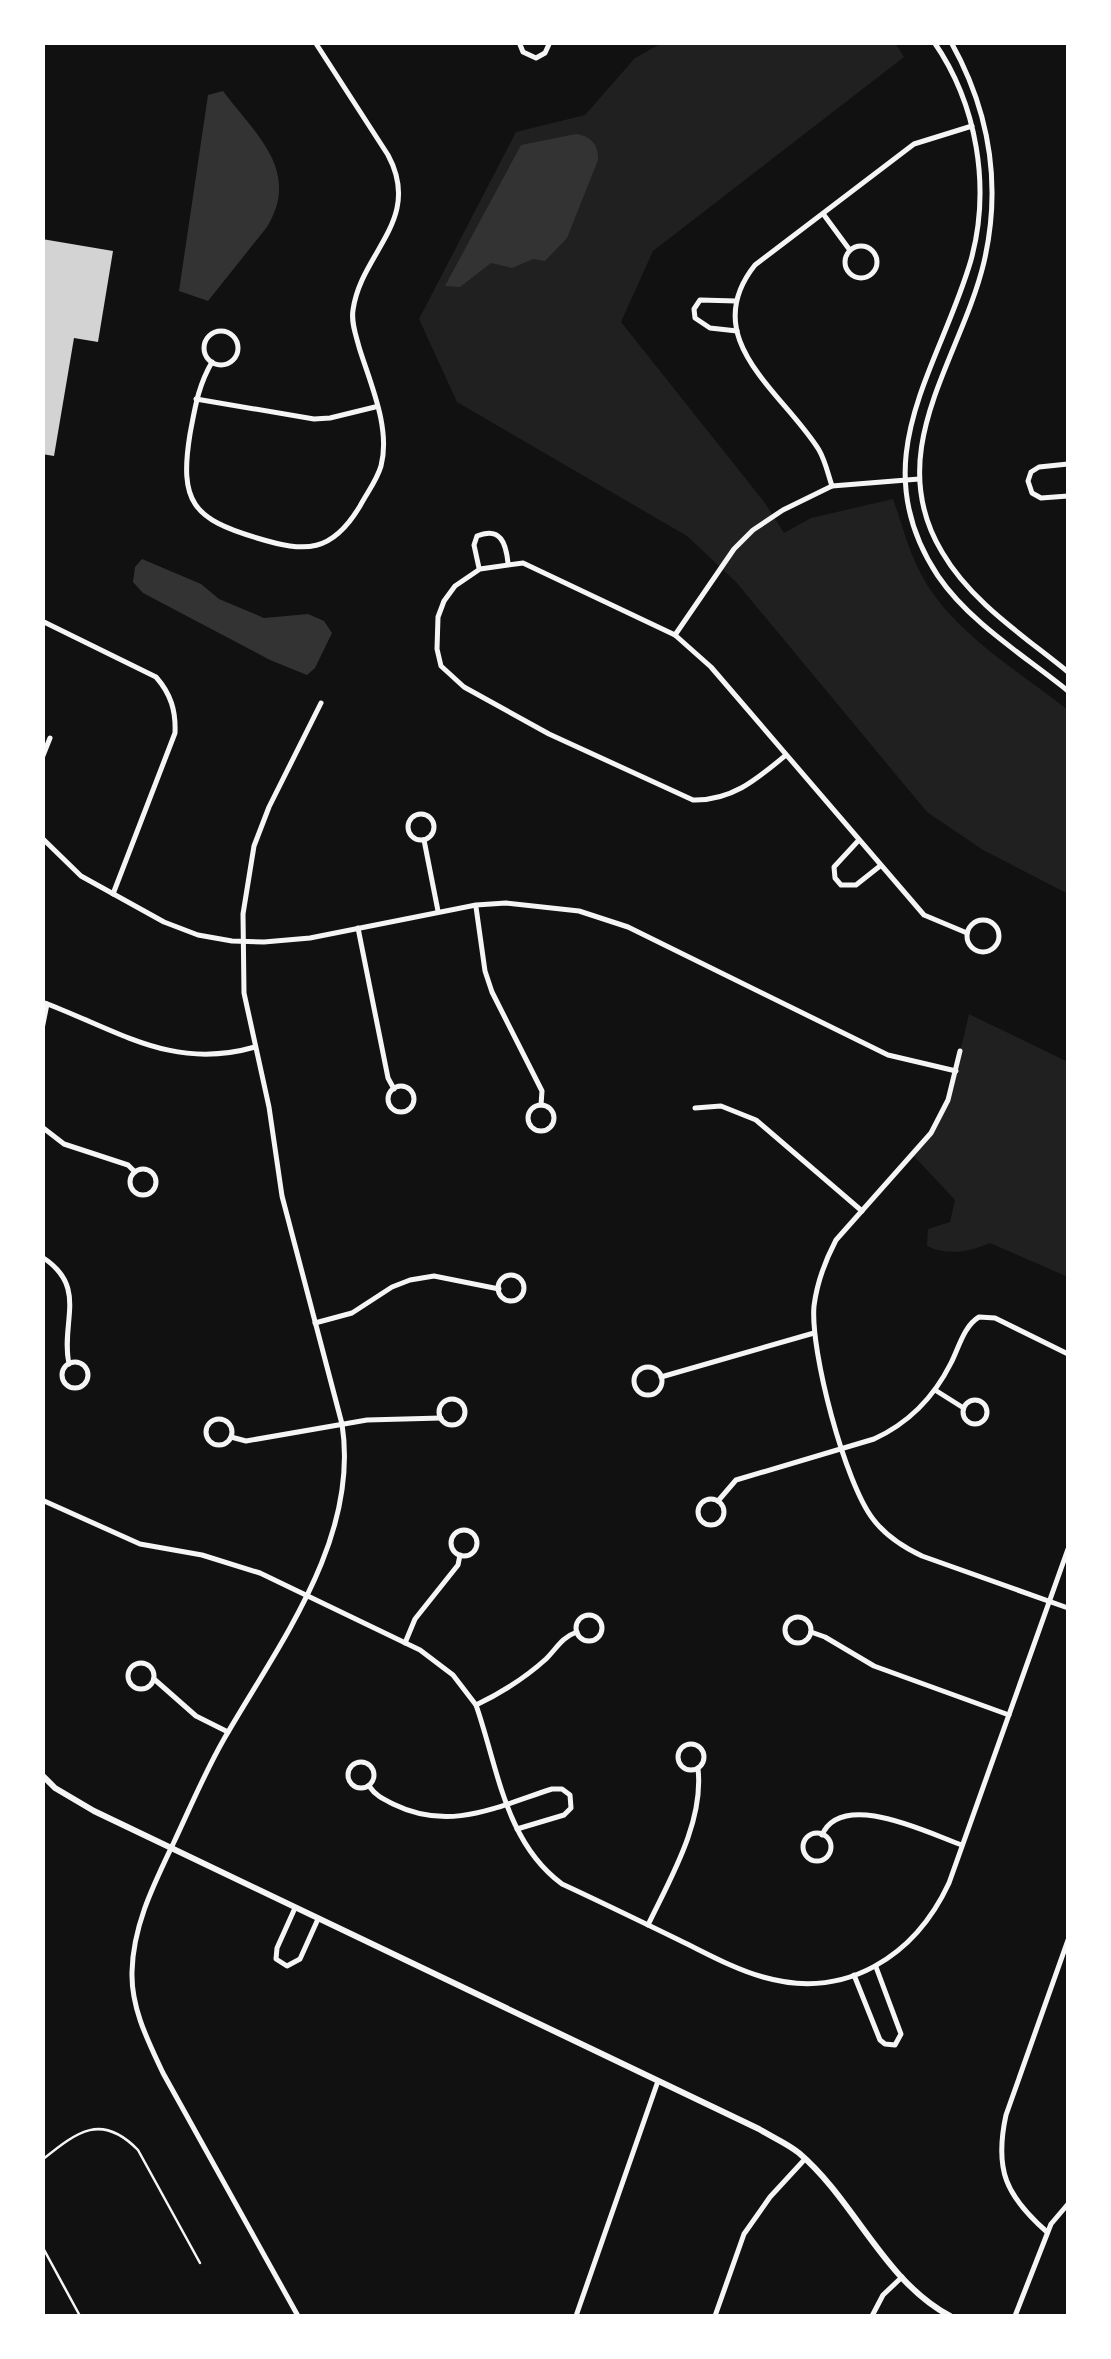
<svg xmlns="http://www.w3.org/2000/svg" width="1111" height="2359" font-family="Arial,sans-serif">
	<rect width="100%" height="100%" fill="#111"/>
	<g fill="#202020">
		<path d="M662,43h233l9,14 -251,194 -32,71 144,181 19,30 27,-15 82,-19c8,22 14,46 24,67 28,62 99,103 151,144v184l-85,-44 -56,-38 -191,-230 -49,-46 -230,-134 -38,-83 97,-187 69,-17 50,-57z"/>
		<path d="M969,1014l99,48v215l-78,-34c-22,9 -42,13 -63,3l1,-17 22,-7 5,-22 -43,-46c38,-43 44,-86 57,-140z"/>
	</g>
	<g fill="#333">
		<path d="M223,91c33,44 78,80 44,136l-59,74 -29,-10 29,-196z"/>
		<path d="M576,134c15,2 23,11 22,26l-31,78 -22,23 -12,-2 -21,9 -21,-5 -31,24 -15,-1 76,-141z"/>
		<polygon points="142,559 201,584 219,599 264,618 308,614 324,621 332,633 315,668 307,675 270,660 143,593 133,582 135,567"/>
	</g>
	<polygon fill="#d3d3d3" points="42,239 113,251 98,342 74,338 54,456 42,454"/>
	<g fill="none" stroke-linecap="round" stroke-linejoin="round">
		<g stroke="#f5f5f5" stroke-width="2.5">
			<path d="M42,2160c35,-28 59,-48 96,-10l62,113"/>
			<polyline points="42,2246 80,2316"/>
		</g>
		<g stroke="#f5f5f5" stroke-width="5">
			<polyline points="519,42 523,52 536,58 545,53 550,42"/>
			<path d="M934,42c43,62 57,145 37,218 -32,110 -110,200 -33,316 32,47 87,80 130,115"/>
			<path d="M951,42c39,70 51,142 33,220 -23,97 -103,189 -42,290 29,50 82,84 126,120"/>
			<polyline points="824,215 849,249"/>
			<circle cx="861" cy="262" r="16"/>
			<polyline points="736,301 700,300 694,309 695,318 710,328 737,331"/>
			<circle cx="221" cy="348" r="17"/>
			<path d="M212,362c-14,24 -17,46 -22,72 -11,68 3,85 67,104 49,15 75,15 103,-32 7,-13 17,-26 21,-40 10,-38 -11,-83 -22,-119 -3,-12 -8,-24 -6,-37 8,-58 70,-90 35,-155l-73,-113"/>
			<polyline points="196,399 314,419 330,418 375,407"/>
			<polyline points="1068,464 1039,467 1031,472 1028,481 1032,493 1041,498 1068,496"/>
			<path d="M832,486c-4,-12 -7,-26 -13,-36 -36,-58 -123,-111 -64,-185l159,-121 58,-18"/>
			<path d="M479,568l-5,-23 3,-9c24,-10 29,8 31,27"/>
			<path d="M42,621l114,56c15,17 20,34 19,56l-62,161"/>
			<polyline points="675,635 734,549 753,530 783,510 832,486 919,479"/>
			<path d="M786,755c-29,24 -54,46 -93,45l-144,-66 -85,-47 -23,-21 -4,-17 1,-32 6,-16 11,-15 25,-17 43,-6 152,72 36,32 213,248 43,18"/>
			<polyline points="42,758 50,738"/>
			<circle cx="421" cy="827" r="13"/>
			<polyline points="42,838 81,876 164,922 198,935 232,941 264,942 310,938 476,905 506,903 579,911 628,927 888,1055 956,1071"/>
			<polyline points="424,840 438,911"/>
			<polyline points="858,841 834,867 835,878 841,885 856,885 880,866"/>
			<polyline points="476,907 485,971 492,992 542,1091 541,1105"/>
			<circle cx="983" cy="936" r="16"/>
			<polyline points="358,928 388,1078 394,1089"/>
			<path d="M42,1002c76,28 130,69 213,45"/>
			<polyline points="42,1029 47,1004"/>
			<path d="M960,1051l-12,49 -17,33 -95,107c-11,21 -19,42 -22,66 -4,45 31,177 59,213 12,16 30,28 49,37l146,52"/>
			<circle cx="401" cy="1099" r="13"/>
			<circle cx="541" cy="1118" r="13"/>
			<polyline points="695,1108 721,1106 756,1120 862,1211"/>
			<polyline points="42,1127 64,1144 128,1165 135,1172"/>
			<circle cx="143" cy="1182" r="13"/>
			<path d="M42,1257c47,30 18,65 27,107"/>
			<circle cx="511" cy="1288" r="13"/>
			<polyline points="315,1323 352,1313 392,1287 410,1280 434,1276 499,1289"/>
			<circle cx="75" cy="1375" r="13"/>
			<circle cx="648" cy="1381" r="14"/>
			<polyline points="661,1377 814,1333"/>
			<polyline points="935,1390 962,1407"/>
			<circle cx="452" cy="1412" r="13"/>
			<circle cx="975" cy="1412" r="12"/>
			<circle cx="219" cy="1432" r="13"/>
			<polyline points="231,1437 246,1441 367,1420 441,1418"/>
			<circle cx="711" cy="1512" r="13"/>
			<path d="M42,1500l98,44 62,11 58,18 160,77 33,25 23,30c22,63 29,137 86,179 39,18 78,37 117,56 27,13 55,29 84,37 83,24 152,-21 186,-94l119,-334"/>
			<path d="M718,1501l18,-21 138,-41c35,-16 60,-42 77,-76 8,-16 13,-37 28,-46l16,1 73,36"/>
			<circle cx="464" cy="1543" r="13"/>
			<circle cx="589" cy="1628" r="13"/>
			<circle cx="798" cy="1630" r="13"/>
			<polyline points="811,1632 825,1637 874,1666 1009,1715"/>
			<polyline points="405,1643 415,1619 458,1565 460,1555"/>
			<circle cx="141" cy="1676" r="13"/>
			<polyline points="154,1679 196,1716 228,1732"/>
			<path d="M476,1705c25,-12 49,-27 70,-46 11,-11 16,-22 31,-27"/>
			<circle cx="691" cy="1757" r="13"/>
			<circle cx="361" cy="1775" r="13"/>
			<path d="M369,1786c7,10 14,13 24,18 57,28 103,3 159,-15h10l8,6 1,13 -7,7 -47,14"/>
			<circle cx="817" cy="1847" r="14"/>
			<path d="M822,1835c20,-46 108,-1 140,10"/>
			<polyline points="295,1908 277,1948 276,1959 287,1966 300,1959 318,1919"/>
			<path d="M648,1925c22,-46 56,-103 50,-156"/>
			<polyline points="854,1975 880,2040 885,2044 895,2045 901,2034 876,1967"/>
			<path d="M1047,2232c-41,-36 -53,-62 -41,-117l62,-175"/>
			<path d="M298,2316l-135,-243c-15,-32 -32,-65 -31,-101 1,-47 22,-88 42,-130 16,-34 31,-70 50,-103 54,-94 136,-200 118,-315l-60,-228 -13,-89 -25,-114 -1,-79 11,-68 15,-39 52,-104"/>
			<polyline points="576,2316 658,2081"/>
			<polyline points="715,2316 744,2234 770,2197 805,2159"/>
			<polyline points="872,2316 883,2295 902,2277"/>
			<polyline points="1015,2316 1051,2224 1068,2204"/>
		</g>
		<path stroke="#f5f5f5" stroke-width="6" d="M42,1775l13,13 39,23 665,318c13,8 29,15 40,24 56,48 85,128 151,163"/>
	</g>
	<rect width="1111" height="2359" fill="none" stroke="#ffffff" stroke-width="90"/>
</svg>
